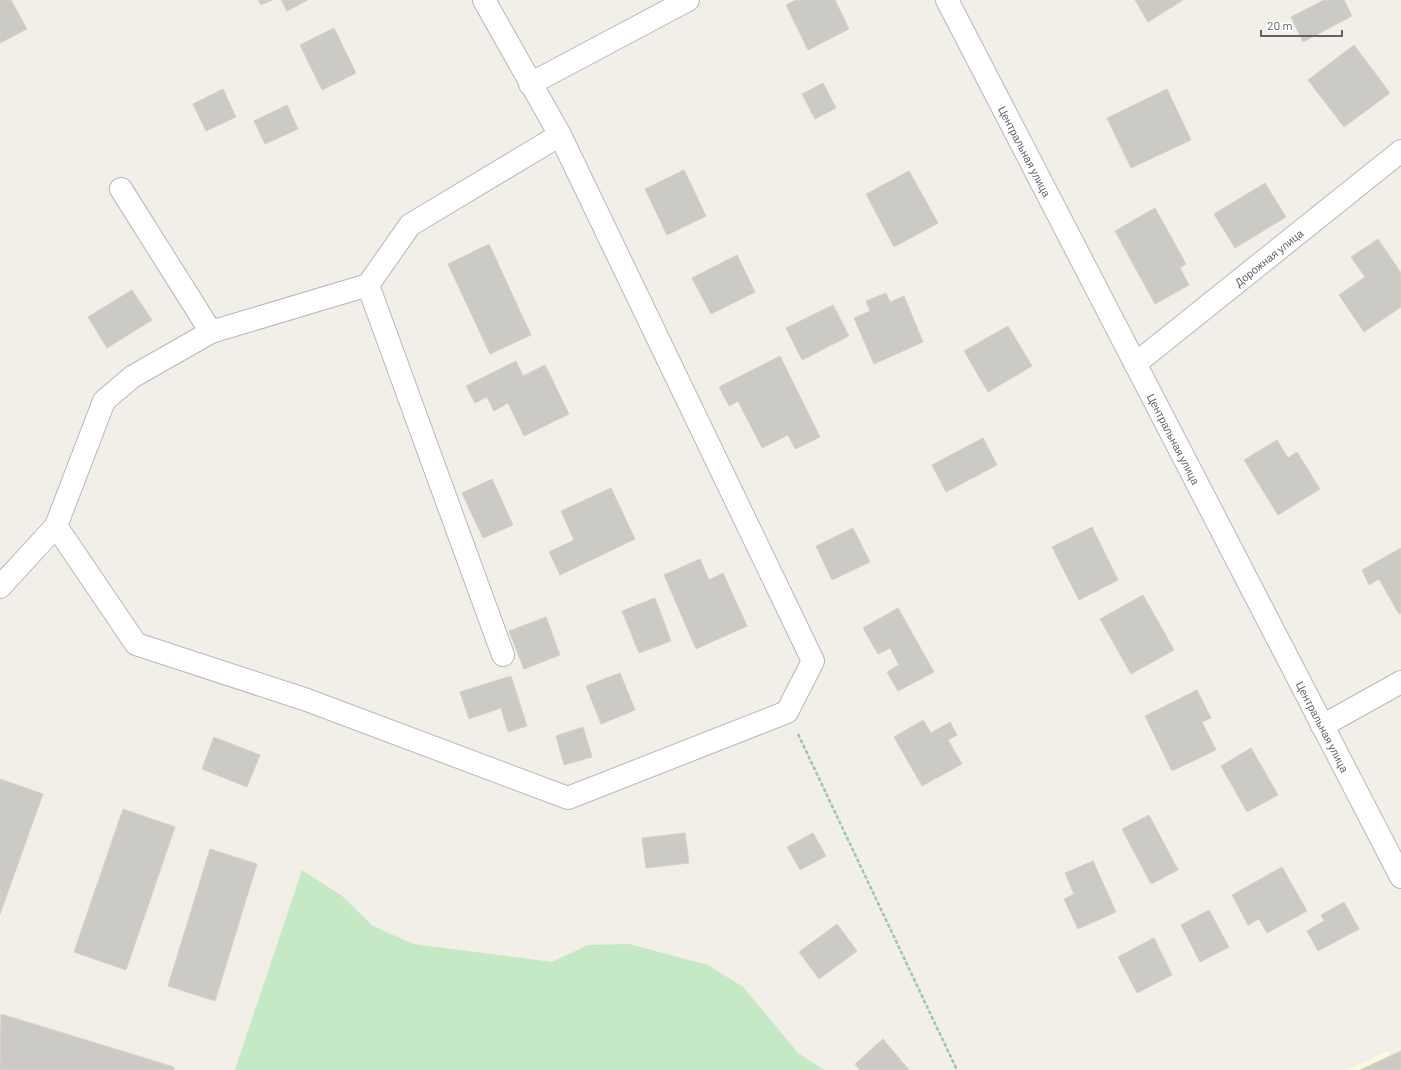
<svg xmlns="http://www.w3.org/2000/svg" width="1401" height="1070" font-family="Barlow,sans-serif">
	<rect width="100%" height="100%" fill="#f1efe8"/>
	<polygon fill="#fef7e0" points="1388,1051 1397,1070 1347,1070"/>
	<polygon fill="#c5e8c5" points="302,870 342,896 373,926 413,944 552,962 588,945 629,944 708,965 743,987 798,1053 824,1070 235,1070"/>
	<g fill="#cccac5" stroke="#d6d1c6">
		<polygon points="0,0 11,0 27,29 0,43"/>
		<polygon points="258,0 272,0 261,5"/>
		<polygon points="281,0 308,0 287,11"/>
		<polygon points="796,0 835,0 849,29 808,50 786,5"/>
		<polygon points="1135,0 1183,0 1148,22"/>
		<polygon points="1324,0 1344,0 1352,16 1303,42 1291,17"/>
		<polygon points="334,28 356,73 322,90 300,45"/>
		<polygon points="1354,45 1390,93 1344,127 1308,80"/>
		<polygon points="823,83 836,108 815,119 802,94"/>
		<polygon points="223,89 236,117 206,131 193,104"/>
		<polygon points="1167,89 1191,140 1131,168 1107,118"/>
		<polygon points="287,105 298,129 265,144 254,121"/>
		<polygon points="684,170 706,216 667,235 645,189"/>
		<polygon points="909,171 938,223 894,247 866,194"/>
		<polygon points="1265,183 1286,217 1235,248 1214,214"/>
		<polygon points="1155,208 1186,264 1180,268 1189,285 1155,304 1115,231"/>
		<polygon points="1378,239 1401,273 1401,307 1364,332 1339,295 1365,277 1351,257"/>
		<polygon points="489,244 531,335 490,354 448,264"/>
		<polygon points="737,255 755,292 711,314 692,278"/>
		<polygon points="132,290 152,320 107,348 88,317"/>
		<polygon points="886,293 890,302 904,296 923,342 874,364 854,318 870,311 866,301"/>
		<polygon points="833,305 849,336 802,360 786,328"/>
		<polygon points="1008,326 1032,366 988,392 964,351"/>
		<polygon points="780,356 820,437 795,449 788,435 762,448 738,401 729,406 719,387"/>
		<polygon points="516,361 523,376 545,365 569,414 524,436 508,403 494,411 487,397 475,403 466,386"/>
		<polygon points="983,438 997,465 946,492 932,465"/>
		<polygon points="1277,440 1288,458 1297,452 1320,489 1278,515 1244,460"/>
		<polygon points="492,479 513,525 483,538 462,493"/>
		<polygon points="611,488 635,539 560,575 549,552 574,540 561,511"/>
		<polygon points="1092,527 1118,580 1079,600 1052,547"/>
		<polygon points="853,528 870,562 832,580 816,546"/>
		<polygon points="1401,548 1401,613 1399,614 1379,579 1369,585 1362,570"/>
		<polygon points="700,559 709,580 723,573 747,626 696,649 664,575"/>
		<polygon points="1143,595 1174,650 1131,674 1100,619"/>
		<polygon points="655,598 671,641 639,653 622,611"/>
		<polygon points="898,608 934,672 898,691 887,672 899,665 890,648 878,654 863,628"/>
		<polygon points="546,617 560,655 524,669 509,631"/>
		<polygon points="620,673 635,710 601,724 586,686"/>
		<polygon points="511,676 527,726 508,732 501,708 469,719 460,692"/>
		<polygon points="1197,690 1211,718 1202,722 1216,750 1172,771 1145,716"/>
		<polygon points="923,720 931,733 950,722 957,735 948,740 962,764 922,786 894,737"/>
		<polygon points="583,727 592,757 564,765 556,736"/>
		<polygon points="214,737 260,755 247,787 202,769"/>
		<polygon points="1251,748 1278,795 1247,812 1221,766"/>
		<polygon points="0,779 43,794 0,914"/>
		<polygon points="123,809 175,827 126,970 74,952"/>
		<polygon points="1149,815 1178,870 1151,884 1122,829"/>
		<polygon points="685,833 689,863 646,868 642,838"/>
		<polygon points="813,833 826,856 800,870 787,847"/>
		<polygon points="210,849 257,864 215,1001 168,986"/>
		<polygon points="1093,861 1116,912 1078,929 1064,899 1074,894 1065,873"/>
		<polygon points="1282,867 1307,911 1267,933 1259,919 1248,925 1232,895"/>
		<polygon points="1344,902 1359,929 1318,951 1307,931 1324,921 1321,915"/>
		<polygon points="1209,910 1229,947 1200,962 1181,925"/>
		<polygon points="837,924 857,951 819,979 799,952"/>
		<polygon points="1154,938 1172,975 1137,993 1118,957"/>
		<polygon points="1,1014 174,1067 174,1070 0,1070"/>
		<polygon points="883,1039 909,1070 860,1070 855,1064"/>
		<polygon points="1401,1051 1401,1070 1360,1070"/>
	</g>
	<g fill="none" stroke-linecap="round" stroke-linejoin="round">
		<defs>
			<g id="minor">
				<path id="s1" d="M947,0l454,877"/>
				<polyline points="530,84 688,0"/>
				<polyline points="121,189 211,332"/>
				<polyline points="368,285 503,655"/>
				<path id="s2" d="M1135,364l266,-213"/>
				<polyline points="56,526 136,644 307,700 568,798 787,712 813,661 560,135 484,0"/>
				<polyline points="0,587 56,526 104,401 132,377 211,332 368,285 410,225 560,135"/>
				<polyline points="1322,726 1401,682"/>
			</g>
		</defs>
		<use href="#minor" stroke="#b5b8bc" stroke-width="24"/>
		<polyline stroke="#9cc7a9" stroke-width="2.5" stroke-dasharray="4 2" stroke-linecap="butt" points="798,734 957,1070"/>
		<use href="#minor" stroke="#fff" stroke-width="22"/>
	</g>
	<g text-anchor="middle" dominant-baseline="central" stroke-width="4" stroke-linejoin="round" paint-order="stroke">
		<g font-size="11" fill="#5f6368" stroke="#fff">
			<text stroke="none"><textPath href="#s1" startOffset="170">Центральная улица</textPath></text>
			<text stroke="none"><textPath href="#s2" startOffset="171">Дорожная улица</textPath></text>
			<text stroke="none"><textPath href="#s1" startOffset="494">Центральная улица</textPath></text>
			<text stroke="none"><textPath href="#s1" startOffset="818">Центральная улица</textPath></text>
		</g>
	</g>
	<path d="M1261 30v6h81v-6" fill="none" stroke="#5f6368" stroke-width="2"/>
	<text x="1267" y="30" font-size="12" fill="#5f6368" stroke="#ffffff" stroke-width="3" paint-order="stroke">20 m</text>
</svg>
